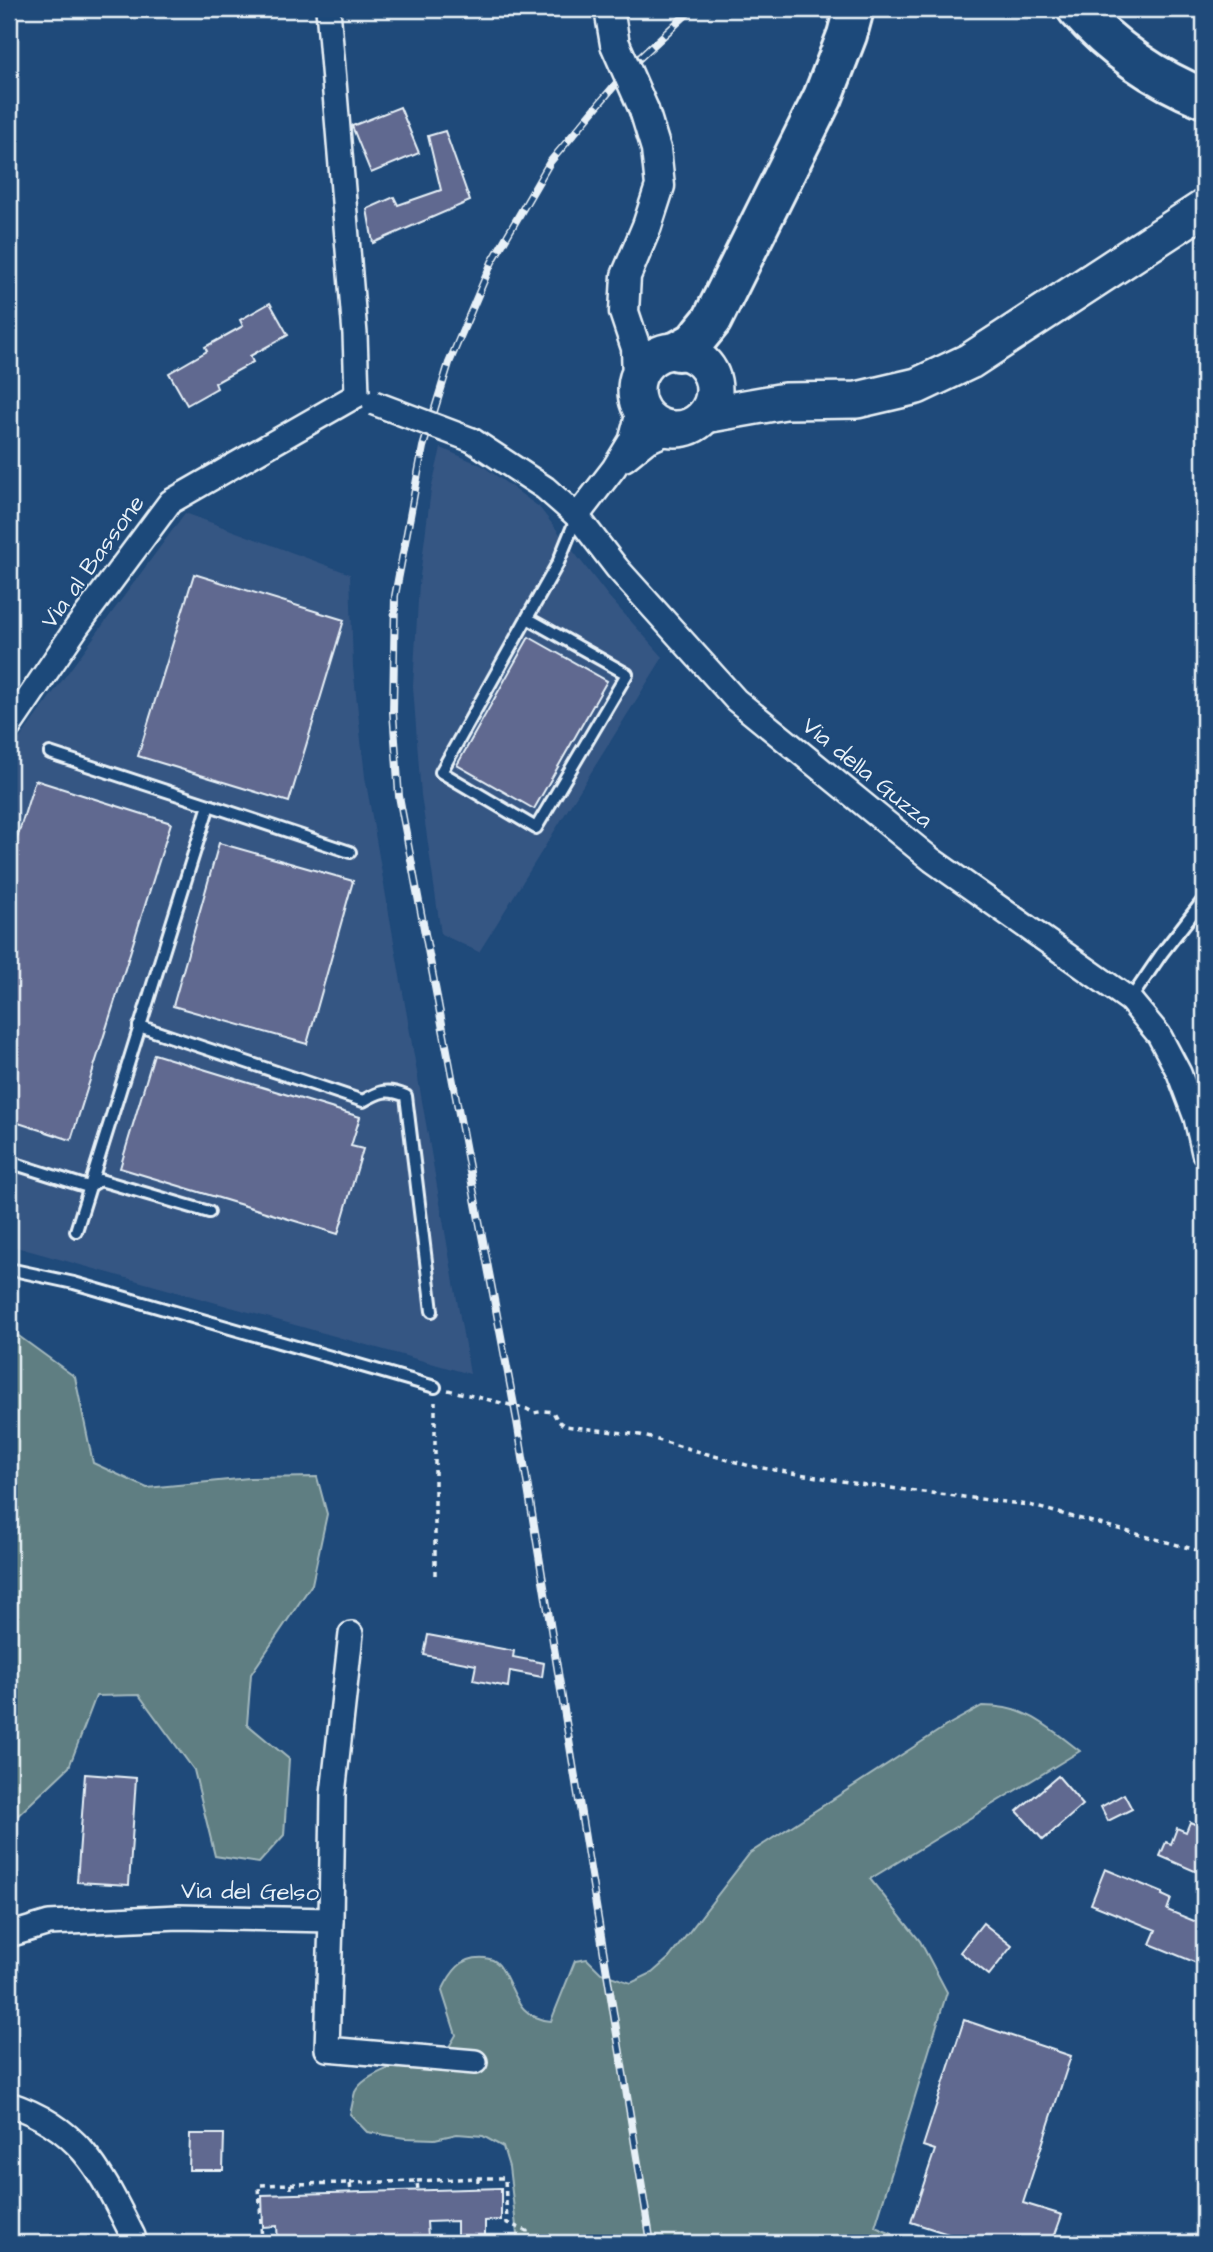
<svg xmlns="http://www.w3.org/2000/svg" width="1213" height="2252" font-family="'Architects Daughter',sans-serif">
	<rect width="100%" height="100%" fill="#1f4a7a"/>
	<filter id="ink" filterUnits="userSpaceOnUse"><feTurbulence type="fractalNoise" baseFrequency=".0143" numOctaves="2"/><feDisplacementMap in="SourceGraphic" scale="14" xChannelSelector="R" yChannelSelector="G"/><feConvolveMatrix kernelMatrix="1 2 1 2 8 2 1 2 1" color-interpolation-filters="sRGB"/></filter>
	<g filter="url(#ink)">
		<g fill="#365683">
			<polygon points="441,448 483,466 539,507 608,596 663,657 479,952 441,934 421,795 413,686 419,584 431,490"/>
			<polygon points="185,513 350,574 353,667 365,777 470,1374 9,1245 9,753"/>
		</g>
		<g fill="#5e7e82" stroke="#a3b8bd" stroke-width="2">
			<polygon points="9,1329 75,1377 93,1463 147,1488 249,1478 317,1477 327,1514 312,1584 251,1674 247,1724 289,1759 284,1835 259,1863 215,1856 194,1770 139,1695 96,1696 69,1767 9,1824"/>
			<path d="M982,1706c45,0 64,19 98,45l-210,128 50,62 27,51 -72,235 17,7v9h-374l-9,-76 -6,-20 -20,-11 -26,-2 -22,5 -30,-1 -38,-6 -17,-18c2,-7 3,-15 5,-22 11,-23 68,-34 91,-40l10,-17 -14,-44c9,-19 19,-35 43,-33 6,1 10,2 14,7 17,23 15,52 52,56l24,-60 12,-2 14,14 30,10 21,-10 17,-15 81,-105 196,-127z"/>
		</g>
		<g fill="#606990" stroke="#e8f1f8" stroke-width="2">
			<polygon points="400,107 419,153 371,173 352,126"/>
			<polygon points="445,131 470,201 373,243 367,209 394,197 398,205 441,190 428,136"/>
			<polygon points="270,303 288,335 250,356 253,362 215,383 217,388 187,405 169,373 207,351 205,347 243,326 240,320"/>
			<polygon points="194,574 344,620 289,802 138,756"/>
			<polygon points="529,637 607,681 534,809 457,765"/>
			<polygon points="35,780 171,823 71,1140 9,1120 9,864"/>
			<polygon points="219,843 353,881 307,1044 173,1006"/>
			<polygon points="154,1054 360,1117 351,1146 363,1149 338,1234 120,1168"/>
			<polygon points="428,1635 514,1651 513,1657 544,1663 542,1677 510,1671 508,1687 473,1680 476,1665 424,1655"/>
			<polygon points="85,1774 136,1778 129,1885 77,1882"/>
			<polygon points="1058,1776 1083,1805 1043,1840 1017,1811"/>
			<polygon points="1124,1794 1132,1809 1108,1821 1101,1807"/>
			<polygon points="1190,1822 1204,1828 1204,1875 1160,1856 1166,1842 1171,1844 1177,1828 1186,1832"/>
			<polygon points="1105,1869 1163,1893 1162,1895 1171,1899 1167,1910 1204,1925 1204,1966 1150,1944 1156,1930 1091,1904"/>
			<polygon points="983,1923 1012,1946 989,1975 960,1952"/>
			<polygon points="964,2020 1071,2056 1023,2203 1062,2215 1052,2243 976,2243 911,2222 935,2150 923,2146"/>
			<polygon points="190,2134 224,2134 223,2170 189,2170"/>
			<polygon points="501,2188 501,2220 485,2221 485,2238 457,2239 457,2221 427,2222 428,2237 278,2243 277,2226 263,2227 262,2195"/>
		</g>
		<g fill="none" stroke-linecap="round" stroke-linejoin="round">
			<defs>
				<g id="service">
					<polyline points="527,618 441,772 536,828 627,674 527,618 558,563 577,516"/>
					<polyline points="50,753 209,805 76,1231"/>
					<polyline points="209,805 350,852"/>
					<polyline points="1130,1000 1162,953 1204,899"/>
					<path d="M139,1026l224,75c17,-10 24,-13 43,-5l26,215"/>
					<polyline points="9,1162 88,1187 100,1180 209,1212"/>
					<polyline points="9,1269 74,1283 435,1387"/>
				</g>
				<g id="minor">
					<polyline points="328,9 355,334 357,395"/>
					<polyline points="472,440 545,488 577,516 617,568 736,700 932,860 1130,1000 1159,1035 1179,1073 1196,1118 1204,1153"/>
					<polyline points="625,459 646,442 675,429"/>
					<polyline points="577,516 614,468 631,440 640,406"/>
					<polyline points="9,727 77,627 170,502 357,395"/>
					<polyline points="331,1920 327,2049 475,2062"/>
					<polyline points="9,1935 49,1923 179,1917 331,1920 333,1794 351,1634"/>
					<path d="M9,2104c73,24 92,69 124,132l1,7"/>
				</g>
				<g id="tertiary">
					<polyline points="609,9 615,44"/>
					<polyline points="637,381 636,348 624,312 626,276 647,226 660,186 656,149 644,110"/>
				</g>
				<g id="primary">
					<circle cx="675" cy="390" r="39"/>
					<polyline points="705,415 785,401 857,400 917,386 970,361 1204,208"/>
				</g>
				<g id="motorway">
					<path d="M1077,9c34,39 79,70 127,89"/>
					<polyline points="678,351 694,342 712,320 823,97 847,35 854,9"/>
				</g>
			</defs>
			<use href="#service" stroke="#e8f1f8" stroke-width="16"/>
			<use href="#minor" stroke="#e8f1f8" stroke-width="28"/>
			<use href="#tertiary" stroke="#e8f1f8" stroke-width="33"/>
			<use href="#primary" stroke="#e8f1f8" stroke-width="40"/>
			<use href="#motorway" stroke="#e8f1f8" stroke-width="44"/>
			<g stroke="#e8f1f8" stroke-width="3.5" stroke-dasharray="5 5" stroke-linecap="butt">
				<polyline points="448,1390 527,1409 534,1413 544,1411 553,1412 558,1421 565,1426 640,1435 750,1466 866,1485 1029,1505 1204,1552"/>
				<polyline points="435,1575 435,1402"/>
				<polyline points="478,2178 505,2178 507,2223 527,2231 527,2243"/>
				<polyline points="417,2181 478,2178 478,2189"/>
				<polyline points="350,2183 417,2181 418,2191"/>
				<polyline points="291,2184 350,2183 351,2192"/>
				<polyline points="262,2243 259,2185 291,2184 291,2194"/>
			</g>
			<use href="#service" stroke="#1f4a7a" stroke-width="10"/>
			<use href="#minor" stroke="#1f4a7a" stroke-width="23"/>
			<use href="#tertiary" stroke="#1f4a7a" stroke-width="28"/>
			<use href="#primary" stroke="#1f4a7a" stroke-width="35"/>
			<use href="#motorway" stroke="#1f4a7a" stroke-width="38"/>
			<defs>
				<polyline id="rail" points="651,2243 517,1421 399,796 393,712 395,596 423,447 449,363 492,262 550,162 631,66 692,9"/>
			</defs>
			<use href="#rail" stroke="#e8f1f8" stroke-width="8"/>
			<use href="#rail" stroke="#1f4a7a" stroke-width="5" stroke-dasharray="16" stroke-linecap="butt"/>
			<defs>
				<polyline id="minor-bridge" points="374,403 472,440"/>
				<polyline id="tertiary-bridge" points="615,44 644,110"/>
			</defs>
			<use href="#minor-bridge" stroke="#e8f1f8" stroke-width="28" stroke-linecap="butt"/>
			<use href="#tertiary-bridge" stroke="#e8f1f8" stroke-width="33" stroke-linecap="butt"/>
			<use href="#minor-bridge" stroke="#1f4a7a" stroke-width="23"/>
			<use href="#tertiary-bridge" stroke="#1f4a7a" stroke-width="28"/>
		</g>
	</g>
	<g text-anchor="middle" dominant-baseline="central" stroke-width="5" stroke-linejoin="round" paint-order="stroke">
		<g font-size="24" fill="#e8f1f8" stroke="#1f4a7a">
			<text transform="translate(93 562) rotate(-54)">Via al Bassone</text>
			<text transform="translate(867 773) rotate(39)">Via della Guzza</text>
			<text transform="translate(250 1892) rotate(1)">Via del Gelso</text>
		</g>
	</g>
	<rect width="1213" height="2252" fill="none" stroke="#1f4a7a" stroke-width="35"/>
	<rect x="18" y="18" width="1178" height="2217" fill="none" stroke="#e8f1f8" stroke-width="2.5" filter="url(#ink)"/>
</svg>
